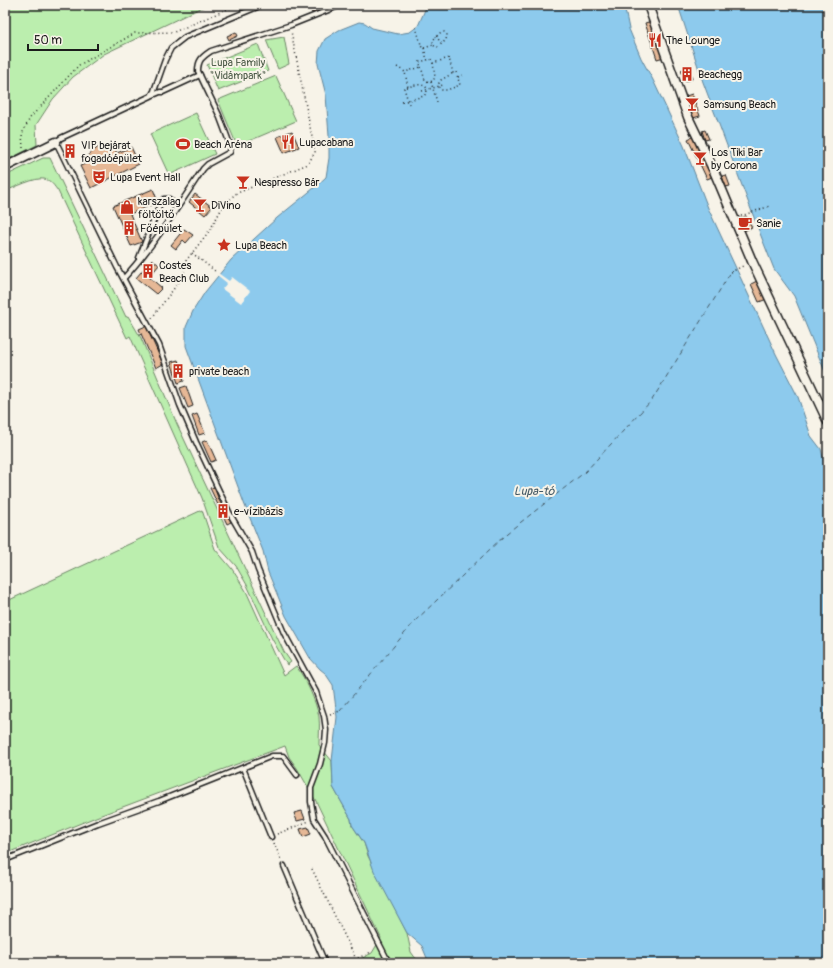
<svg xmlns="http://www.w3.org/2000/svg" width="833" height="968" font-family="Pangolin,sans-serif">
	<rect width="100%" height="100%" fill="#f7f3e8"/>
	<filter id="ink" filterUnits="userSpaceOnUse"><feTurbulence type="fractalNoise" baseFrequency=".025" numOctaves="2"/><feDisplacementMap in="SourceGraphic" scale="8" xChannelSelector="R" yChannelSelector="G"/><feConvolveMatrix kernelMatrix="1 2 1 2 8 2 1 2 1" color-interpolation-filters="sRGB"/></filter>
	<g filter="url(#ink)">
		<g fill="#bbeeae" stroke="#6c8565">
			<polygon points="5,5 207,5 104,54 73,77 53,99 36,125 37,145 5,161"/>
			<polygon points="284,37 289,64 278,69 266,40"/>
			<polygon points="258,44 268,71 218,91 207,65"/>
			<polygon points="276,76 296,121 237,146 218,100"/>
			<polygon points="196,113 215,154 169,175 150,134"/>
			<path d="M43,158h7l76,159 2,-1 13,22 36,86 107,228 7,10 -4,3 -15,-26 -25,-54 -11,-19 -17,-19 -17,-49 -72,-162 -3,2 -69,-147c-4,-5 -7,-11 -14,-12 -9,-2 -30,9 -39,12v-15z"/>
			<path d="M202,510l13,39 17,20 14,22 38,84 12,-9c10,13 20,35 23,51 1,9 0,19 0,28l13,16 1,26 18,32 1,6 12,18 4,13 39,77 4,19 8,11h-66l19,-10 9,-15 -65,-137 -19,-33 -8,-11 -4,-11 -189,71 -91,37v-252z"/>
		</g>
		<g fill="#8dcaed" stroke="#608499">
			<polygon points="427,5 624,5 629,29 641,58 653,80 684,146 708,208 776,354 798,397 811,436 821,449 828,478 828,524 824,526 828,532 828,963 429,963 422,946 407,933 374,871 364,843 352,825 351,819 333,787 332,761 337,717 333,685 325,673 320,669 310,658 286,616 268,572 263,551 244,503 186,346 186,327 193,311 205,292 231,260 277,218 314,188 326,177 329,158 329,136 326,95 318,64 319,51 325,39 339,30 359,22 365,23 372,28 398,34 410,32 418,26"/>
			<polygon points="678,5 828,5 828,379 794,296 774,269 761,236 703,82"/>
		</g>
		<polygon fill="#f7f3e8" points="218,273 229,281 232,277 250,291 241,303 222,289 227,283 217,275"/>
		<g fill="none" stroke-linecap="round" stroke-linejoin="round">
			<polyline stroke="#445965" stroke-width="1" stroke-dasharray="5 4" stroke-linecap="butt" points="340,711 414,622 507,533 585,472 652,400 731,272"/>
		</g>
		<g fill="#e6b896" stroke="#1c1c1c">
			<polygon points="314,5 323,5 324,8 312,13 310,7"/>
			<polygon points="652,21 664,57 657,59 645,23"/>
			<polygon points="236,32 238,36 229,40 227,36"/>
			<polygon points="689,67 692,79 685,81 681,70"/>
			<polygon points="692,94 700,116 693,118 686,96"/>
			<polygon points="705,130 709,139 705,140 702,131"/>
			<polygon points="292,131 299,147 284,153 277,137"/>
			<polygon points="694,136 712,177 707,179 688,139"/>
			<polygon points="101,145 103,149 112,145 117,153 131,147 139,164 91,188 80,166 90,162 87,156"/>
			<polygon points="70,146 74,154 70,156 66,148"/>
			<polygon points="726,175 730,186 726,187 722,176"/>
			<polygon points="153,189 158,202 130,214 142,242 131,246 113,206"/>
			<polygon points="195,194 212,207 205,215 189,202"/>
			<polygon points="746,216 752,227 744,231 739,219"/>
			<polygon points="184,229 193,235 186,243 183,240 176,249 171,245"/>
			<polygon points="152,259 159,265 149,277 162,288 156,294 136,278"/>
			<polygon points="759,280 767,299 759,302 751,284"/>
			<polygon points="146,326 163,364 156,368 139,329"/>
			<polygon points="178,360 184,381 178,383 171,362"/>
			<polygon points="186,386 193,406 188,408 180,388"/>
			<polygon points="197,414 205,433 199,435 192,416"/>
			<polygon points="207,440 216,460 211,462 202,442"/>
			<polygon points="214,487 219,500 231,522 227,524 210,488"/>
			<polygon points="302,811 305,819 297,821 294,813"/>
			<polygon points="308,827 311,834 303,837 300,829"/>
		</g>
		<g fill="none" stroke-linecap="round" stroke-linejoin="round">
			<defs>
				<g id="lane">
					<polyline points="262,5 185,37 171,48 165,60 154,91 151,96 61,138 56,142 117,267 159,345 180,405 196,442 230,514 252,552 258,570 284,633 316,692 324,716 326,730 325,743 320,764 311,788 311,802 314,819 325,836 389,963"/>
					<polyline points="153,95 160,92 163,92 200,75"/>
					<polyline points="139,258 160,204 164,199 169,199 176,206 175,209"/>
					<path d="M124,278c30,-33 54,-71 79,-109l5,-5 22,-12 1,-5 -12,-32 -21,-44c0,-11 4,-14 13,-20l80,-26 50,-20"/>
					<polyline points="243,768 271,837"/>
					<polyline points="5,860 98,823 159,801 272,756 283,756 297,775"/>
					<polyline points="284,866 325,963"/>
				</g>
				<g id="street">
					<polyline points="648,5 688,117 714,171 752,261 828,422"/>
					<polyline points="5,167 56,142"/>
				</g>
			</defs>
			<use href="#lane" stroke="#1c1c1c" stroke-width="7"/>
			<use href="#street" stroke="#1c1c1c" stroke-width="11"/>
			<g stroke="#1c1c1c" stroke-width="1.5" stroke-dasharray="1 3" stroke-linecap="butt">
				<polyline points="827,5 828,54"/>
				<polyline points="416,27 422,48 424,48 427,60"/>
				<polyline points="436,36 441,43"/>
				<polyline points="424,48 433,45 433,40 440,33 444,32 447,35 446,40 438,47 436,47 433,45"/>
				<polyline points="397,67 405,72 421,67 419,62 431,59 433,63 449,58 453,73 456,72 460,85 447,90 442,90 439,87 439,83 441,80 453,73"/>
				<polyline points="421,67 425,80 429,82 433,81 435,77 433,63"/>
				<polyline points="458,77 463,75"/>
				<polyline points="431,82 437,102"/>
				<polyline points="408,87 404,88 409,104"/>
				<polyline points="422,91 443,85"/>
				<path d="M402,102l22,-6 3,-4 -1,-5c-5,-4 -12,-2 -18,0l-3,-15"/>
				<polyline points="23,148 22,134 30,118 79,65 135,33 174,32 237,5"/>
				<polyline points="741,216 770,206"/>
				<polyline points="192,253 215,271"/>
				<polyline points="731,272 745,265"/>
				<polyline points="152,318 184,275 185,262 210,230 222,208 235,194 308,164 315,152 291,31"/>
				<polyline points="330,714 340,711"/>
				<polyline points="277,834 309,821"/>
				<polyline points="274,843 281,860"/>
				<polyline points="312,869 356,959"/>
				<polyline points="347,963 371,952"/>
			</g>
			<use href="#lane" stroke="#f7f3e8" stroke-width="4"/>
			<use href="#street" stroke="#f7f3e8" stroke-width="8"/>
		</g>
	</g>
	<defs>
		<symbol id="restaurant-bare" viewBox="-9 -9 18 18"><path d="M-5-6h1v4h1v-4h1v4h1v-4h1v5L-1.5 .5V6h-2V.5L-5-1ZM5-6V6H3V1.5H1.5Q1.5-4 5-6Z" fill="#c8321e" stroke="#f7f3e8" stroke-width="2.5" paint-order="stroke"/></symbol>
		<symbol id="building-bare" viewBox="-9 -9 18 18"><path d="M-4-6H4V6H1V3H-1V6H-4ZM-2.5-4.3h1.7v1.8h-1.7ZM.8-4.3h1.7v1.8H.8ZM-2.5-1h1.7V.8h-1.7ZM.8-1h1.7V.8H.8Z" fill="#c8321e" stroke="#f7f3e8" stroke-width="2.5" paint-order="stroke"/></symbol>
		<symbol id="bar-bare" viewBox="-9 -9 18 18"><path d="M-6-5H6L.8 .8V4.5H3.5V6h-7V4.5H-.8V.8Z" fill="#c8321e" stroke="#f7f3e8" stroke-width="2.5" paint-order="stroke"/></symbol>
		<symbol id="stadium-bare" viewBox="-9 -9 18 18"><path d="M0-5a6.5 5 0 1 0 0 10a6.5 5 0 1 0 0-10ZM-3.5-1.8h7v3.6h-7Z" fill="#c8321e" stroke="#f7f3e8" stroke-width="2.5" paint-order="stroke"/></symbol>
		<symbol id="theatre-bare" viewBox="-9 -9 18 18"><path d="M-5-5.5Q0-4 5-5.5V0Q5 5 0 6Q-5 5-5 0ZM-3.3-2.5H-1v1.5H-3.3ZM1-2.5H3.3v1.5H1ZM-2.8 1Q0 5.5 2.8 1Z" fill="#c8321e" stroke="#f7f3e8" stroke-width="2.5" paint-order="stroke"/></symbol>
		<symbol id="shop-bare" viewBox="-9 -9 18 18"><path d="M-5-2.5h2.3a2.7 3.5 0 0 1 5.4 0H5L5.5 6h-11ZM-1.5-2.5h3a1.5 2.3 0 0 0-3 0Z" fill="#c8321e" stroke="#f7f3e8" stroke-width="2.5" paint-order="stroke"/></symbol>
		<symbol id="cafe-bare" viewBox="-9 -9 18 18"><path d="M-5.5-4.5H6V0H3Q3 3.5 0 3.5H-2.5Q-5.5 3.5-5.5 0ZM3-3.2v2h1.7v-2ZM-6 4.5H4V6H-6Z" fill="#c8321e" stroke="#f7f3e8" stroke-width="2.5" paint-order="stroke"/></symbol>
		<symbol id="sight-bare" viewBox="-9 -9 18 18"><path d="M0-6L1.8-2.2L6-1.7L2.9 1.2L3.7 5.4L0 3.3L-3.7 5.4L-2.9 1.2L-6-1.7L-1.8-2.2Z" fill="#c8321e" stroke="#f7f3e8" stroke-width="2.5" paint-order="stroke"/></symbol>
	</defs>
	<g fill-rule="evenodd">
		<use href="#restaurant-bare" x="645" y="30" width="20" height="20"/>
		<use href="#building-bare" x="677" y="64" width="20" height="20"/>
		<use href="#bar-bare" x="682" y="94" width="20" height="20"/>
		<use href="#restaurant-bare" x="278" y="132" width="20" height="20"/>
		<use href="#stadium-bare" x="173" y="134" width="20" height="20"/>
		<use href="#building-bare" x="60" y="141" width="20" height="20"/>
		<use href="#bar-bare" x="690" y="148" width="20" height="20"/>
		<use href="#theatre-bare" x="89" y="167" width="20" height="20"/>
		<use href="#bar-bare" x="233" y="172" width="20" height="20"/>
		<use href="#bar-bare" x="190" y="195" width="20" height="20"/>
		<use href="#shop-bare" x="117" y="197" width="20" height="20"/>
		<use href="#cafe-bare" x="735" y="213" width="20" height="20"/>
		<use href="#building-bare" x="119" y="218" width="20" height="20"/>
		<use href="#sight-bare" x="214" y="235" width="20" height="20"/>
		<use href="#building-bare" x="138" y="261" width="20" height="20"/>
		<use href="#building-bare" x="168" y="361" width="20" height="20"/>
		<use href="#building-bare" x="213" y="501" width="20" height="20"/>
	</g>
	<g text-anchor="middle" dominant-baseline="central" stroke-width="4" stroke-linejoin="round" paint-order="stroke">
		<g font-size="11" fill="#1c1c1c" stroke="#f7f3e8" text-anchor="start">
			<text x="666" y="40">The Lounge</text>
			<text x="698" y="74">Beachegg</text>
			<text x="703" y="104">Samsung Beach</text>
			<text x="299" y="142">Lupacabana</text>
			<text x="194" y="144">Beach Aréna</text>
			<text x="81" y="145">VIP bejárat<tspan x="81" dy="13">fogadóépület</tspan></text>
			<text x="711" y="152">Los Tiki Bar<tspan x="711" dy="13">by Corona</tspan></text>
			<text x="110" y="177">Lupa Event Hall</text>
			<text x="254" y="182">Nespresso Bár</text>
			<text x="138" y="201">karszalag<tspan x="138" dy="13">föltöltő</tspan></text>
			<text x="211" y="205">DiVino</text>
			<text x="756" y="223">Sanie</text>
			<text x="140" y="228">Főépület</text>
			<text x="235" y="245">Lupa Beach</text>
			<text x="159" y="265">Costes<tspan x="159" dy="13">Beach Club</tspan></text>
			<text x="189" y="371">private beach</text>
			<text x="234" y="511">e-vízibázis</text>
		</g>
		<g font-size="11" fill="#4c5b48" stroke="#f7f3e8">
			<text x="238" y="62">Lupa Family<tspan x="238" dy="13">"Vidámpark"</tspan></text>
		</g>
		<g font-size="12" font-style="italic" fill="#445965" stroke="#f7f3e8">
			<text x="534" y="491">Lupa-tó</text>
		</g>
	</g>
	<rect width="833" height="968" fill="none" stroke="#f7f3e8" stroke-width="20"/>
	<rect x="10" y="10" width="813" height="948" fill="none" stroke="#1c1c1c" stroke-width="1.5" filter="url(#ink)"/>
	<path d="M28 44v6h70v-6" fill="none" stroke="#1c1c1c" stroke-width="2"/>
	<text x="34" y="44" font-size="12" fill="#1c1c1c" stroke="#f7f3e8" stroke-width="3" paint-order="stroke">50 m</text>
</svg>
